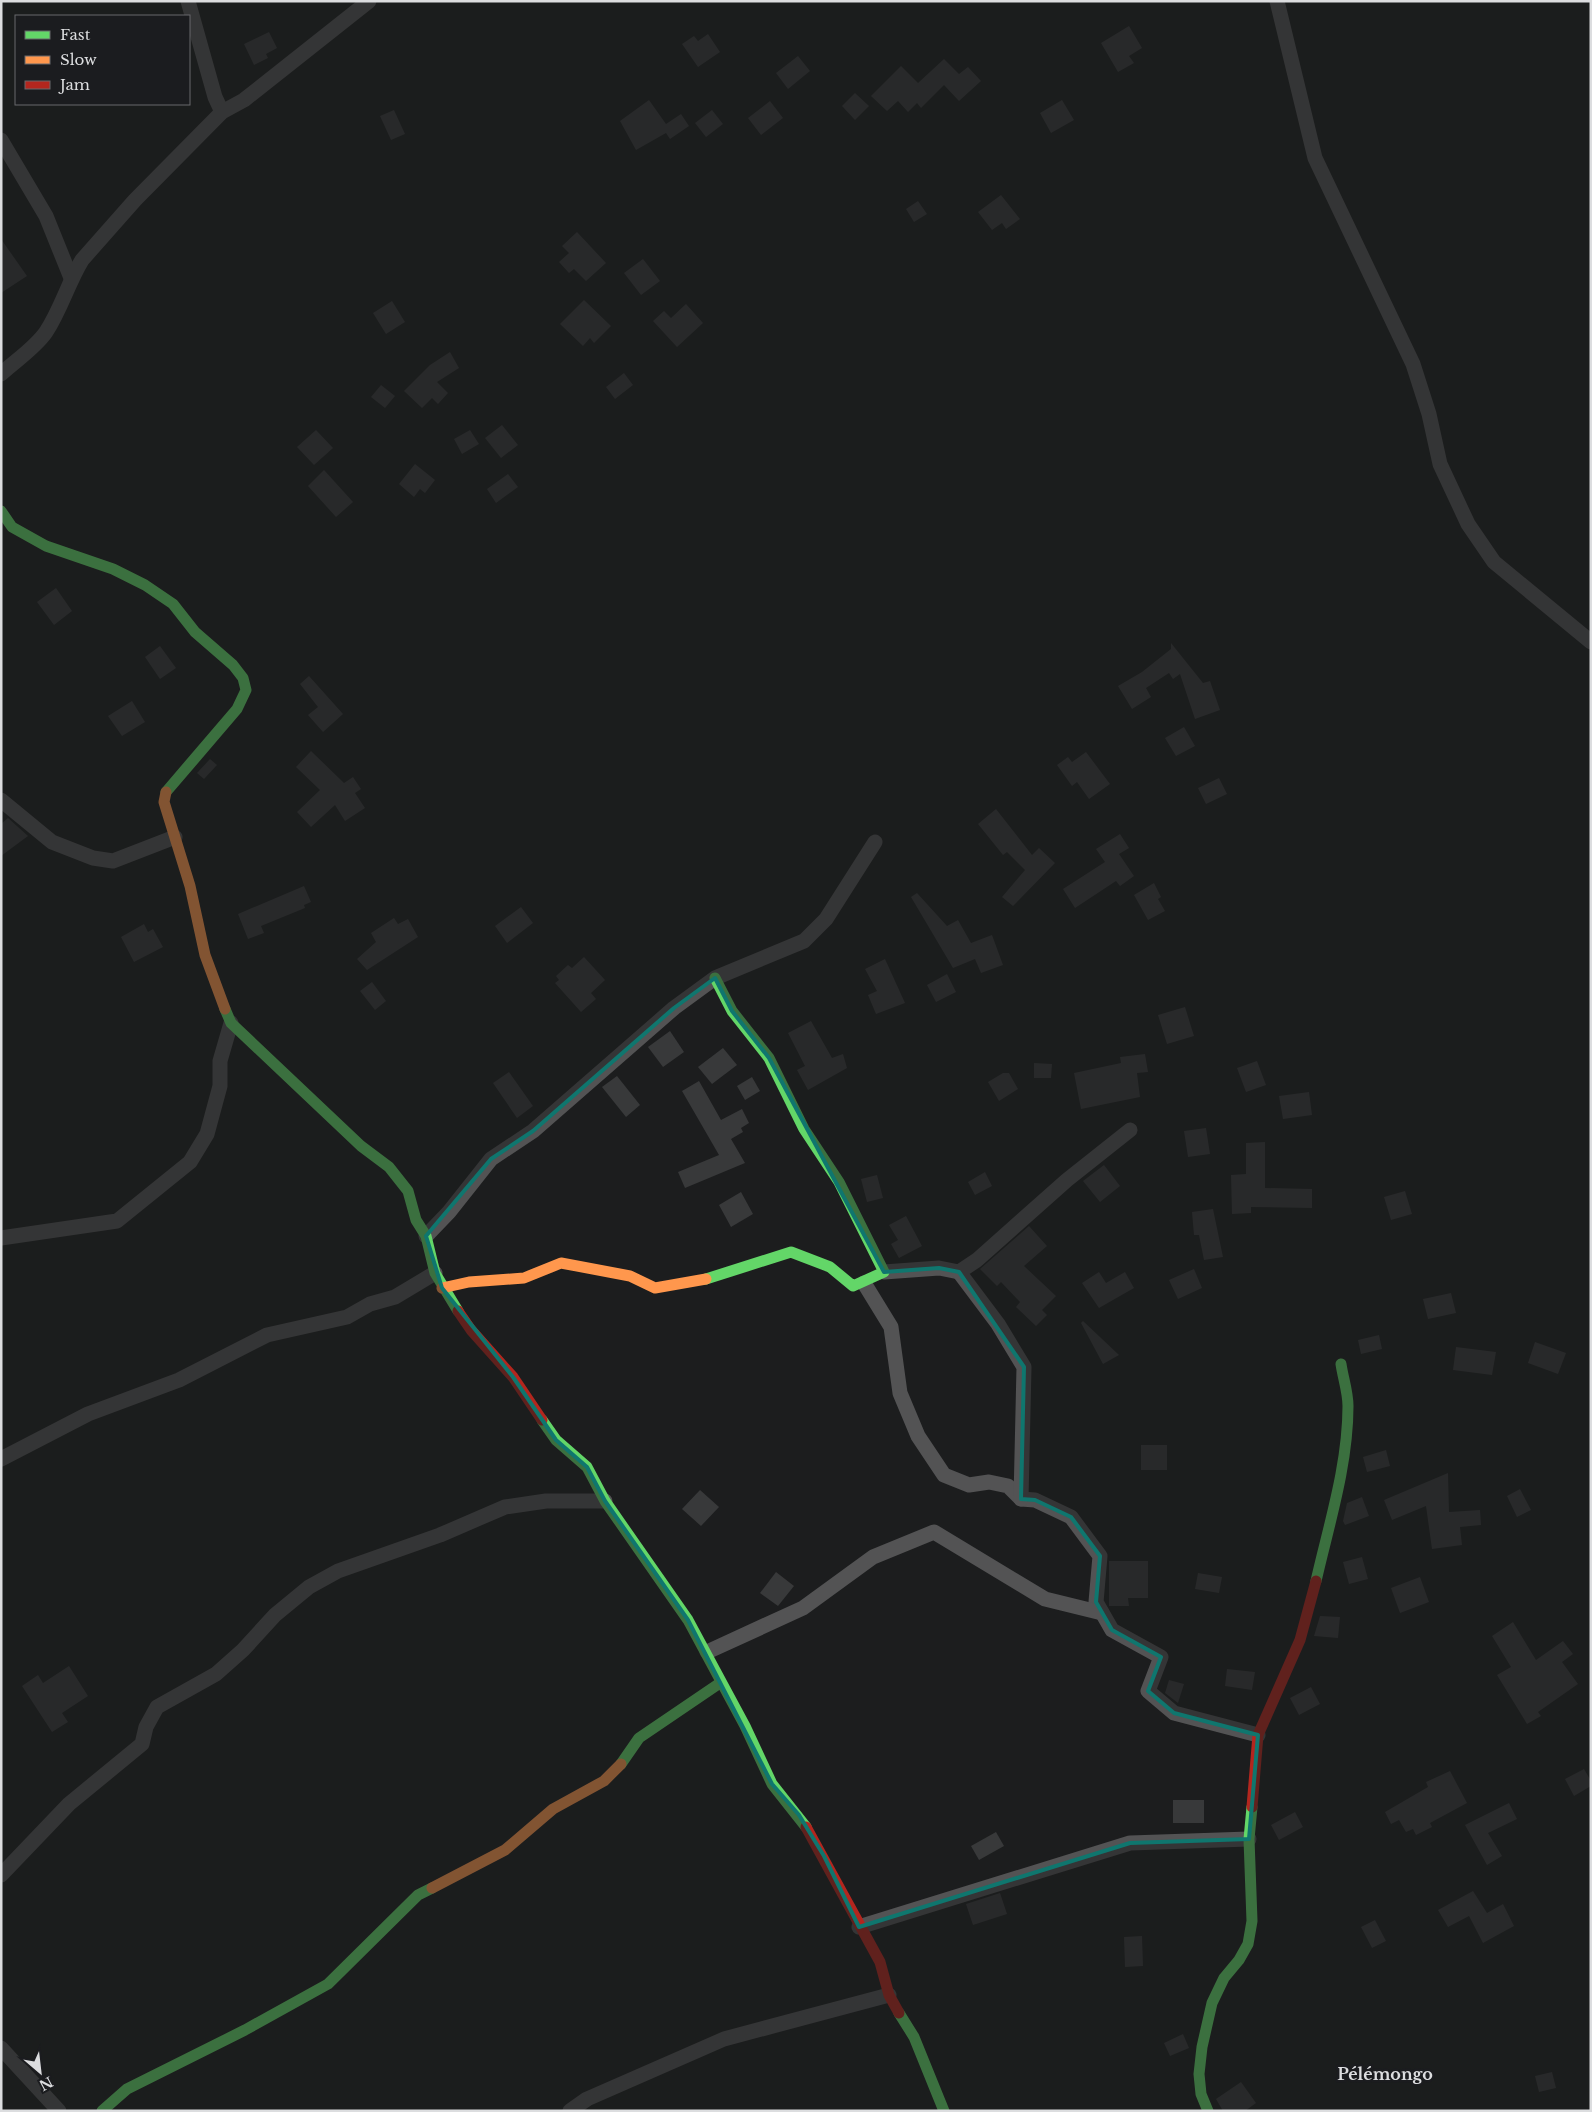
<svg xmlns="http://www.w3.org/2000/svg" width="1592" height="2112" font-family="'Libre Baskerville',serif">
	<rect width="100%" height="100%" fill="#1c1d1e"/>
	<g fill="#38393a">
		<polygon points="1129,26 1142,48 1129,56 1134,63 1118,72 1101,43"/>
		<polygon points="269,32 277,48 266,54 268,58 254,65 244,44"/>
		<polygon points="708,34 720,52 698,67 682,44 694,36 698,41"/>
		<polygon points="798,56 810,71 788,89 776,73"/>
		<polygon points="944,59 959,74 968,67 981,81 959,101 944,85 921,108 917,103 908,112 898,101 887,111 871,96 901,66 918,83"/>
		<polygon points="855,93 869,106 855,120 842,106"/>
		<polygon points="649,100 666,124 681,114 689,126 670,139 666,133 636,150 620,121"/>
		<polygon points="1062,100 1074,120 1051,133 1040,113"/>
		<polygon points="770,101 783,118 761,135 748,118"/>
		<polygon points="394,110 405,134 391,140 380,116"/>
		<polygon points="712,110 723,124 706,137 695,123"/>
		<polygon points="1001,195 1020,219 1006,229 1002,223 992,230 978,212"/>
		<polygon points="918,201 927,214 914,222 906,209"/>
		<polygon points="577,232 606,263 586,281 574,269 569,273 559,262 569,253 562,246"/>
		<polygon points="1,239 27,276 1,293"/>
		<polygon points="643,259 660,281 641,295 624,273"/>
		<polygon points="584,300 611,326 594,343 590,338 583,346 560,324"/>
		<polygon points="392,301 405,322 386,334 373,313"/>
		<polygon points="686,304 703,323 677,347 653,321 664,311 671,318"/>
		<polygon points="450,352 459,368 437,382 448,393 438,404 432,398 422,408 404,391 430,365"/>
		<polygon points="624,373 633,385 615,399 606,387"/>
		<polygon points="381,385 395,396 385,408 371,397"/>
		<polygon points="502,425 518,445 501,458 485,438"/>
		<polygon points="316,430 333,448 314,465 297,447"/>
		<polygon points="470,430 479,444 462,454 454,439"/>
		<polygon points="415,464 435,480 425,493 420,489 414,497 399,484"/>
		<polygon points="324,470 353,502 336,517 308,486"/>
		<polygon points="508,474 518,487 496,503 487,489"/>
		<polygon points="56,588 72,611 54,625 37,602"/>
		<polygon points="1171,643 1203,683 1210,681 1220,710 1195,719 1180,674 1173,679 1169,673 1146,688 1151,697 1132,709 1118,686 1142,672 1171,649"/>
		<polygon points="160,646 176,668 160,679 145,657"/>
		<polygon points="309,676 343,714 323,732 308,715 318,707 300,684"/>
		<polygon points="132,701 145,722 122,736 108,716"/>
		<polygon points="1184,727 1195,746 1176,756 1165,738"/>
		<polygon points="311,751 344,783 353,777 361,789 355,793 365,808 345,821 335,805 311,827 297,812 320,790 296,767"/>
		<polygon points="1086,752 1110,784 1089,799 1077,782 1072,786 1057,765 1068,757 1072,762"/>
		<polygon points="210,759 217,765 204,779 197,773"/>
		<polygon points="1219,778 1227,794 1206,804 1198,788"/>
		<polygon points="996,809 1032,855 1039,848 1055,863 1013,906 1002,897 1025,870 1007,852 1003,855 978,824"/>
		<polygon points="8,818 28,836 1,856 1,824"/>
		<polygon points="1120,834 1129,848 1119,854 1134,876 1120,886 1116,881 1075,908 1063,889 1105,862 1096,849"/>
		<polygon points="1154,883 1161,897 1158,899 1165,911 1148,920 1134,895"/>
		<polygon points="304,886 311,902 304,905 305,908 261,926 264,933 248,939 238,914"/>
		<polygon points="917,893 947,926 958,920 971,943 992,935 1003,965 981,973 975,959 953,968 911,897"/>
		<polygon points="521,907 533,923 507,943 495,926"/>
		<polygon points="394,918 398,924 408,919 418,937 367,970 357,959 376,942 371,933"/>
		<polygon points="144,924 148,932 153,929 163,947 134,962 121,937"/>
		<polygon points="584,957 605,980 591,993 596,999 581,1012 555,983 559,980 556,976 568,965 572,968"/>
		<polygon points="885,959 905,1003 876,1014 868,995 877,991 865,969"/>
		<polygon points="947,974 956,992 936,1002 927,985"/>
		<polygon points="372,982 386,1001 375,1010 360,991"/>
		<polygon points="1185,1007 1194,1036 1167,1044 1158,1015"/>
		<polygon points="811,1021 832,1058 843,1054 847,1068 808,1090 797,1070 805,1066 788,1033"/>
		<polygon points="670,1031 684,1052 663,1067 648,1047"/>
		<polygon points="723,1048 737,1065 712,1084 698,1067"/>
		<polygon points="1145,1054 1148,1072 1137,1073 1140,1097 1081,1109 1074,1073 1121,1063 1120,1057"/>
		<polygon points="1257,1061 1266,1085 1246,1092 1237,1068"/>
		<polygon points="1034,1063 1052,1064 1051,1078 1034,1078"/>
		<polygon points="509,1072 533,1106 517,1118 493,1083"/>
		<polygon points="1003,1073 1009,1073 1018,1089 999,1101 988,1082"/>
		<polygon points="617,1076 640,1105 626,1117 602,1087"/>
		<polygon points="752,1077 760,1091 745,1100 737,1086"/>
		<polygon points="699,1081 721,1120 742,1109 749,1123 741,1128 743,1132 731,1139 745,1163 685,1188 678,1172 719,1155 682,1091"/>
		<polygon points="1309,1092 1312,1115 1283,1119 1279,1096"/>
		<polygon points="1206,1128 1210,1154 1188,1157 1184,1131"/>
		<polygon points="1265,1142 1265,1188 1312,1189 1312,1208 1251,1207 1251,1213 1232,1214 1231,1175 1246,1174 1246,1143"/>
		<polygon points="1104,1165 1120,1186 1100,1202 1083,1181"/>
		<polygon points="985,1172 992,1186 975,1195 968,1182"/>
		<polygon points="877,1175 883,1198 867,1202 861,1179"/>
		<polygon points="1405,1191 1412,1214 1391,1220 1384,1197"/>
		<polygon points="741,1192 753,1214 731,1227 719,1205"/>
		<polygon points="1213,1209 1223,1257 1204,1260 1199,1235 1194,1235 1192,1212"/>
		<polygon points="906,1216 922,1246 899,1258 891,1244 898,1240 889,1225"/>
		<polygon points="1029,1226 1047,1246 1024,1266 1056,1296 1042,1310 1047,1315 1036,1326 1016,1307 1020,1302 1001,1282 997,1286 980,1269"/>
		<polygon points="1194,1269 1202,1288 1178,1299 1169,1280"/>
		<polygon points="1099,1272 1106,1283 1125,1272 1134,1288 1099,1308 1082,1283"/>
		<polygon points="1451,1293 1456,1313 1428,1319 1423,1299"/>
		<polygon points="1083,1321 1119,1355 1103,1364 1081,1323"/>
		<polygon points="1379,1335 1382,1349 1361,1354 1358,1340"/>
		<polygon points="1535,1342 1566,1353 1558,1374 1528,1363"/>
		<polygon points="1456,1347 1496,1352 1492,1375 1453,1370"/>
		<rect x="1141" y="1445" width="26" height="25"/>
		<polygon points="1386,1450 1390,1466 1367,1472 1363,1457"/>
		<polygon points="1448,1473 1449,1512 1480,1510 1481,1525 1460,1527 1462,1545 1432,1549 1426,1506 1392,1520 1384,1500"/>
		<polygon points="1520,1489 1531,1510 1517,1517 1507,1496"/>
		<polygon points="700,1490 719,1507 701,1526 682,1509"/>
		<polygon points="1362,1497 1369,1516 1345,1525 1343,1521 1347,1503"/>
		<polygon points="1362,1557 1368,1579 1349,1584 1343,1562"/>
		<polygon points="1109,1561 1148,1561 1148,1598 1128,1598 1129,1606 1109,1606"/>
		<polygon points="776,1572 794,1586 778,1606 760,1593"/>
		<polygon points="1198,1573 1222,1577 1219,1593 1195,1589"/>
		<polygon points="1420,1577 1429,1602 1400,1613 1391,1588"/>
		<polygon points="1320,1616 1340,1617 1338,1638 1314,1636"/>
		<polygon points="1513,1622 1536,1660 1563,1641 1573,1654 1562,1662 1578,1684 1538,1712 1541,1716 1527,1724 1497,1675 1511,1667 1492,1636"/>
		<polygon points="69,1666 88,1696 62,1713 68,1722 52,1732 22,1686 38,1675 43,1683"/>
		<polygon points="1227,1669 1255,1672 1252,1690 1225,1686"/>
		<polygon points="1169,1680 1184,1684 1178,1703 1165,1693"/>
		<polygon points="1311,1687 1320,1704 1299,1715 1290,1698"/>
		<polygon points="1584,1769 1591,1781 1591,1786 1574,1796 1565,1779"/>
		<polygon points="1450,1771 1467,1803 1430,1823 1432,1827 1416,1835 1413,1829 1406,1832 1399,1820 1391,1824 1385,1812 1428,1787 1426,1782"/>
		<rect x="1173" y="1800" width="31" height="23"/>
		<polygon points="1509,1803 1517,1819 1488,1833 1502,1856 1487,1865 1465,1825"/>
		<polygon points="1295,1812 1303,1827 1279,1840 1271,1825"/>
		<polygon points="996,1832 1004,1846 979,1860 971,1846"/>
		<polygon points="1473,1891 1487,1913 1503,1904 1514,1926 1483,1943 1469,1916 1448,1927 1438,1910"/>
		<polygon points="1000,1893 1007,1914 973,1925 966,1904"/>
		<polygon points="1375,1920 1386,1941 1372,1948 1361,1927"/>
		<polygon points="1142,1936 1143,1966 1125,1967 1124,1937"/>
		<polygon points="1183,2034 1189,2048 1170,2056 1164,2043"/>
		<polygon points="1552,2072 1556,2088 1539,2092 1535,2076"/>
		<polygon points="1241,2082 1256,2103 1245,2111 1223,2111 1216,2099"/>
	</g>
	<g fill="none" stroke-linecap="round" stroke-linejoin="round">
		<g stroke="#535354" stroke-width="15">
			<polyline points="188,1 215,97 222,112"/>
			<polyline points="1277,1 1315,158 1413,364 1429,414 1440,464 1468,524 1494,562 1591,642"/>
			<polyline points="1,140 46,216 71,278"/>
			<path d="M1,374c14,-13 34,-26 45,-42 15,-23 22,-49 36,-72l53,-60 87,-88 22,-12 125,-99"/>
			<polyline points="1,800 52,842 93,858 113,861 175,837"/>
			<polyline points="426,1236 449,1212 491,1159 533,1131 674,1008 715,978 804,941 826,919 875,842"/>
			<polyline points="1,1238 117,1221 190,1162 207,1134 220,1086 220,1061 231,1023"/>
			<polyline points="884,1272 939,1268 959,1272"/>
			<polyline points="864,1283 891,1327 900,1393 918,1436 944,1475 969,1485 989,1482 1008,1486 1021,1499 1035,1500 1071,1517 1100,1556 1096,1602 1112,1630 1161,1657 1148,1691 1174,1713 1258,1735"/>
			<polyline points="1,1459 88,1414 179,1380 267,1335 347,1317 370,1304 395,1297 435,1273"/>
			<polyline points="1021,1499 1024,1367 998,1324 959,1272 977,1260 1067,1180 1130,1130"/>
			<polyline points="707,1652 803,1608 873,1557 934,1532 1045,1599 1102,1613"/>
			<polyline points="1,1875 69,1804 142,1744 146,1727 157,1707 216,1674 243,1650 275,1615 309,1587 338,1571 440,1535 505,1507 546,1501 605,1501"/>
			<polyline points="859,1927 1130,1843 1249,1839"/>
			<polyline points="1,2048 59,2111"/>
			<polyline points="570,2111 587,2099 724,2039 889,1995"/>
		</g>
		<g stroke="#63d668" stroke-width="11">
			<polyline points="1,511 12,527 46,546 113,569 145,585 173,604 195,632 233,665 243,678 246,690 237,709 166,792"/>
			<polyline points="225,1009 231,1023 361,1146 389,1167 408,1191 416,1220 426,1236 435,1273 458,1311"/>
			<polyline points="706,1279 791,1252 830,1267 853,1286 884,1272 839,1182 804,1129 769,1058 732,1011 715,978"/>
			<polyline points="542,1420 556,1440 587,1467 605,1501 688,1620 745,1726 772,1784 806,1827"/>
			<path d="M1316,1581c13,-57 32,-116 32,-175 0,-14 -5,-28 -7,-42"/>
			<polyline points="621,1764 639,1738 720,1683"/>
			<polyline points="899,2013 914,2037 944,2111"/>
			<polyline points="102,2111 127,2089 245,2030 328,1984 418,1895 432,1888"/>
			<polyline points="1208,2111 1201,2094 1199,2074 1202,2047 1212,2003 1224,1978 1239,1960 1248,1944 1252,1921 1249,1839 1252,1807"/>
		</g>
		<g stroke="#ff974d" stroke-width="11">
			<polyline points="166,792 164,802 190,886 205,955 225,1009"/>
			<polyline points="442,1288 469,1282 524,1278 561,1263 630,1276 655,1288 706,1279"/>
			<polyline points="432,1888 505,1850 553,1809 604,1781 621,1764"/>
		</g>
		<g stroke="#b3261e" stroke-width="11">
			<polyline points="458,1311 471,1330 513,1377 542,1420"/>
			<polyline points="1252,1807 1258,1735 1300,1640 1316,1581"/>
			<polyline points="806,1827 880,1962 889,1995 899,2013"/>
		</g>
	</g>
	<path d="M0 0H1592V2112H0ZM715,978l17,33 37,47 115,214 55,-4 20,4 65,95 -3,132 14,1 36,17 29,39 -4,46 16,28 49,27 -13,34 26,22 84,22 -9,104 -119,4 -271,84 -35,-71 -25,-41 -27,-31 -84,-164 -83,-119 -18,-34 -31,-27 -43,-63 -71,-89 -16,-52 65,-77 42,-28 141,-123z" fill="#1c1d1e" fill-opacity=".55" fill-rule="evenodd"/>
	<path fill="none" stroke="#0f766e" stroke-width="4" stroke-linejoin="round" d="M715,978l17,33 37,47 115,214 55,-4 20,4 65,95 -3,132 14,1 36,17 29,39 -4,46 16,28 49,27 -13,34 26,22 84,22 -9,104 -119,4 -271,84 -35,-71 -25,-41 -27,-31 -84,-164 -83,-119 -18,-34 -31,-27 -43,-63 -71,-89 -16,-52 65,-77 42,-28 141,-123z"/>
	<g text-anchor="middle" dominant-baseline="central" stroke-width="5" stroke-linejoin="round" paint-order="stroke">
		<g font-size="16" font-weight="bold" fill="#dcdddf" stroke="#1b1c1f">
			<text x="1385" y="2074">Pélémongo</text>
		</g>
	</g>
	<rect width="1592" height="2112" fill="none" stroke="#dcdddf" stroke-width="5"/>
	<rect x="15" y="15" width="175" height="90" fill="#1b1c1f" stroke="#68696c"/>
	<rect x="25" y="31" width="25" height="8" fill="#63d668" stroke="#68696c"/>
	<text x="60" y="40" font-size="15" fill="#dcdddf">Fast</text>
	<rect x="25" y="56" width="25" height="8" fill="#ff974d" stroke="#68696c"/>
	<text x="60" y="65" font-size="15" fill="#dcdddf">Slow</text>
	<rect x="25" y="81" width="25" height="8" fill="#b3261e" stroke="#68696c"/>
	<text x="60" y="90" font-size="15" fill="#dcdddf">Jam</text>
	<g transform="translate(40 2072) rotate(152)" stroke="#1b1c1f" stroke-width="4" paint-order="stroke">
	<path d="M0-4L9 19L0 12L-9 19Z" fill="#dcdddf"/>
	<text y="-8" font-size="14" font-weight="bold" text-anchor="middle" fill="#dcdddf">N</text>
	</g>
</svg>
